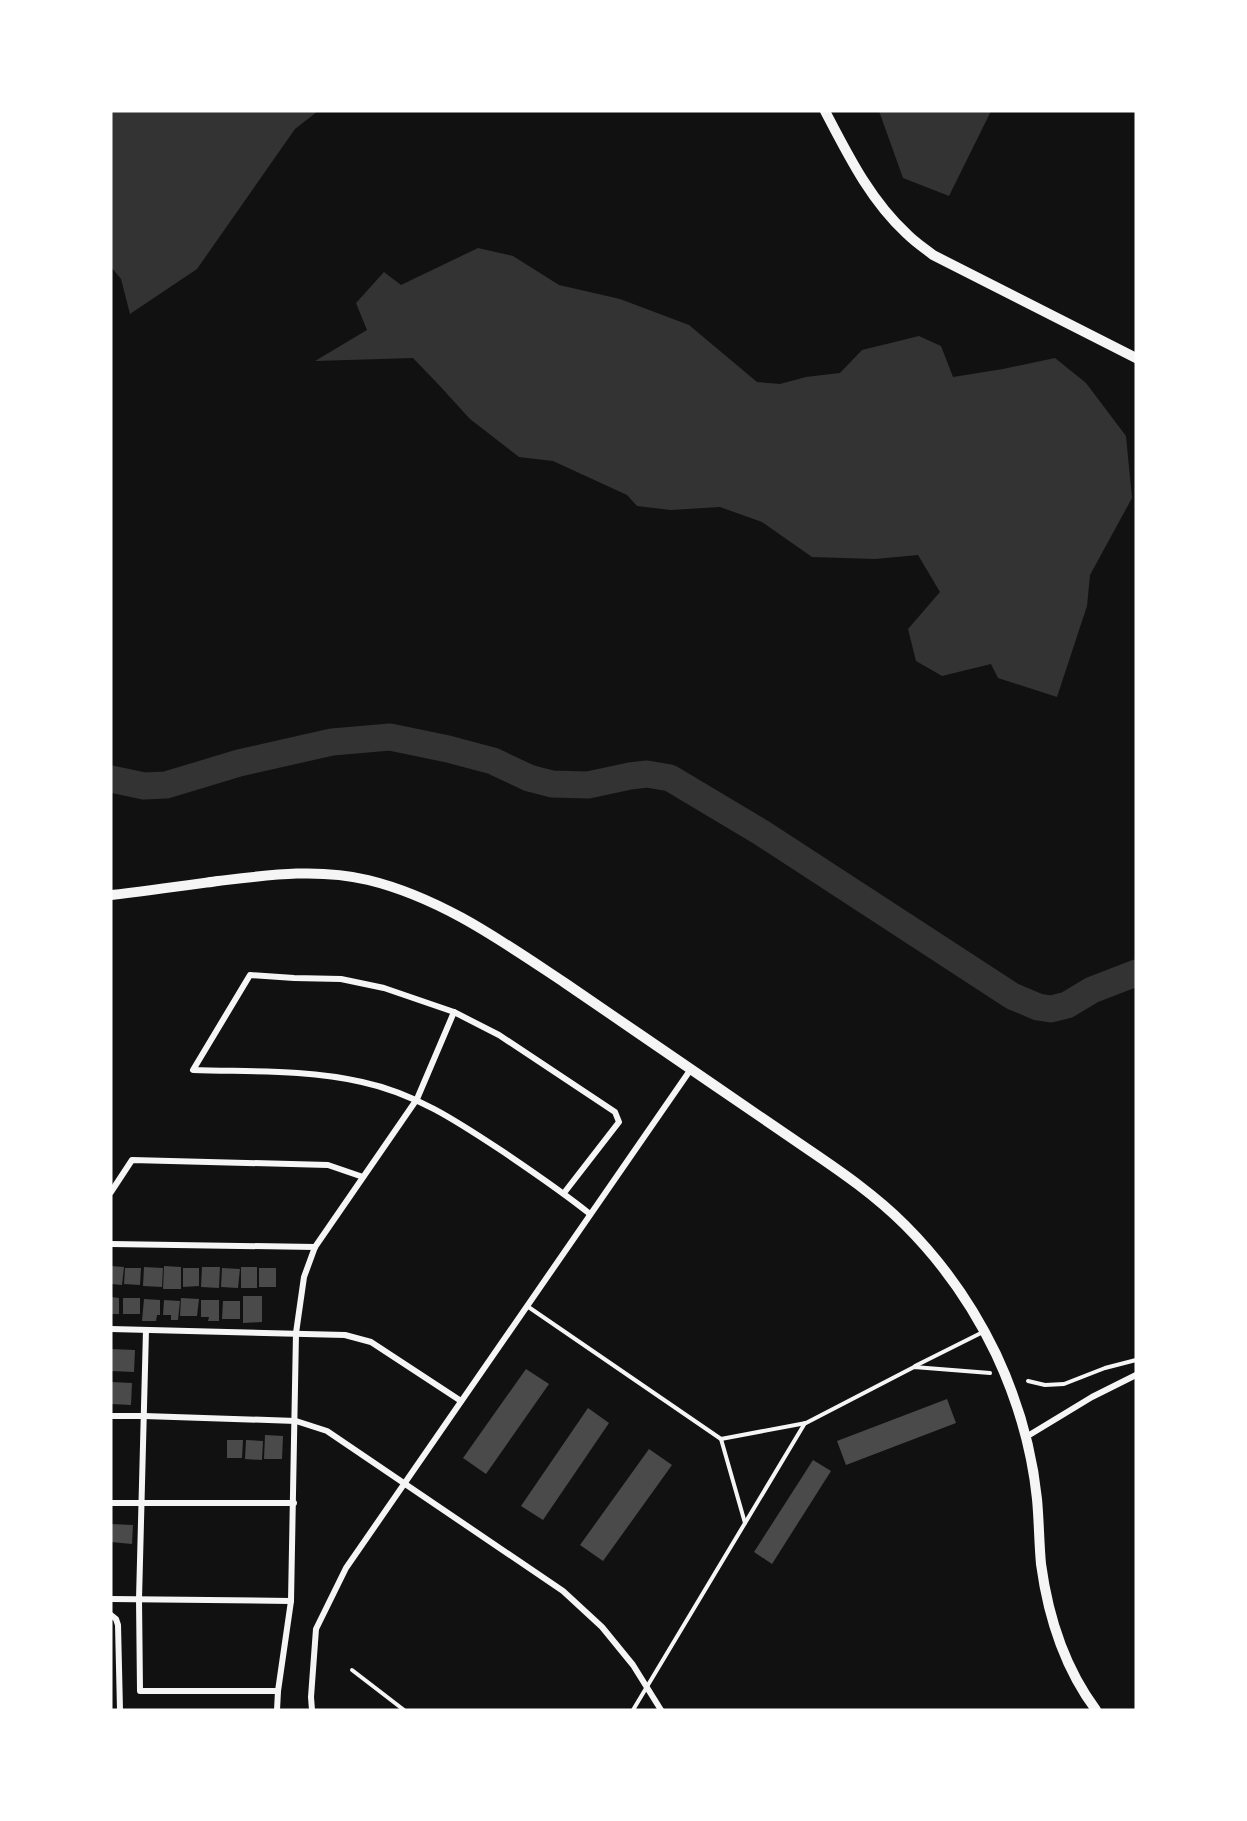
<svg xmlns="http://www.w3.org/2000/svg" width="1247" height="1821" font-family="Lato,sans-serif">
	<rect width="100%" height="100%" fill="#111"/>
	<g fill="#333">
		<polygon points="111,111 318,111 295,129 197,269 130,314 121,279 111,267"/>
		<polygon points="879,111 991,111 949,196 903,178"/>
		<polygon points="478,248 513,256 559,285 620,299 689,325 757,382 780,384 806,377 840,373 862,350 919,336 941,346 953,377 1003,369 1055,358 1086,383 1126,436 1132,498 1090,575 1087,606 1057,697 998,678 991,664 942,676 916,661 908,629 940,592 918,555 875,559 812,557 762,522 720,507 671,510 637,506 627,495 553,461 519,457 470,419 438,384 413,358 315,361 367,330 356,303 384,272 401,285"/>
	</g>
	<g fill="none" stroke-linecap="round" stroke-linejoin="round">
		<polyline stroke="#333" stroke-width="27" points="111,779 144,786 166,785 239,763 332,742 390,737 448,749 493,761 529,778 552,784 588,785 630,776 647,774 670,778 762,833 1012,996 1038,1007 1051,1009 1067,1005 1092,990 1136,973"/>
	</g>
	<g fill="#4a4a4a">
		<polygon points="111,1266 124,1267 122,1285 111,1284"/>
		<polygon points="164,1266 181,1267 181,1289 163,1289"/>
		<polygon points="144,1267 163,1268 162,1287 143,1286"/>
		<polygon points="202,1267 220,1267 219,1288 201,1287"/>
		<rect x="241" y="1267" width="16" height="21"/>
		<polygon points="125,1268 141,1268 140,1285 124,1284"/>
		<polygon points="183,1268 199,1268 199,1286 183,1287"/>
		<polygon points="222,1268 240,1269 238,1288 221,1287"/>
		<rect x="259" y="1268" width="17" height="19"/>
		<polygon points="243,1296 262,1296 262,1322 243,1323"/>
		<polygon points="111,1297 119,1298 119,1314 111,1314"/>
		<rect x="123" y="1298" width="17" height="16"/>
		<polygon points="181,1298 199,1299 197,1316 180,1316"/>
		<polygon points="144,1299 160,1300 160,1315 157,1315 156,1321 142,1321"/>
		<polygon points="164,1300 180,1301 178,1320 171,1320 171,1315 163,1315"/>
		<polygon points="201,1300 219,1300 219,1321 208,1321 209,1317 201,1317"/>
		<polygon points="223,1301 240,1301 240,1319 222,1319"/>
		<polygon points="111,1349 135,1350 134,1372 111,1371"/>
		<polygon points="526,1369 549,1384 486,1474 463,1458"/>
		<polygon points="111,1382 132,1383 131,1405 111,1404"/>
		<polygon points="947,1399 956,1423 846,1465 837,1441"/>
		<polygon points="588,1408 609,1423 543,1520 521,1506"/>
		<polygon points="265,1435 283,1436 282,1459 264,1459"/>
		<polygon points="227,1440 243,1440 242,1458 227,1458"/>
		<polygon points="246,1440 263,1441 262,1460 245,1459"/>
		<polygon points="649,1449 672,1465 603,1561 580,1545"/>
		<polygon points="813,1460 831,1471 772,1564 754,1552"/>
		<polygon points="111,1524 133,1525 132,1544 111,1542"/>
	</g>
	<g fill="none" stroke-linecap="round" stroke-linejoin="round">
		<g stroke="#f5f5f5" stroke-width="4">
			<polyline points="527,1306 721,1439 806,1423 914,1367 990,1373"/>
			<polyline points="915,1366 983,1332"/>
			<polyline points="1028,1381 1045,1385 1064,1384 1105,1368 1136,1360"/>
			<polyline points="721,1439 745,1523"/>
			<polyline points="352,1670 404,1710"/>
			<polyline points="633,1710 805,1423"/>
		</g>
		<g stroke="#f5f5f5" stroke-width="6">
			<polyline points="111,1192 132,1160 328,1165 363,1177"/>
			<path d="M564,1193l55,-71 -4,-10 -116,-77 -45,-23 -70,-24 -43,-9 -47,-1 -44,-3 -57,95c56,2 113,-1 169,12 56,12 99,42 146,73 28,19 56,38 82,59"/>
			<polyline points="111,1244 315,1247"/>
			<polyline points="111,1329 345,1335 371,1342 461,1401"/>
			<polyline points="146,1330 139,1599 140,1691 278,1691"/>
			<polyline points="111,1416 144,1416 296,1421 327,1431 563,1591 602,1627 633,1665 661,1710"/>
			<polyline points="1026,1437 1092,1397 1136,1375"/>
			<polyline points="111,1503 294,1503"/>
			<polyline points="111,1599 291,1601"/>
			<polyline points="111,1615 116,1619 118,1625 120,1710"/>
			<polyline points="277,1710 278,1691 291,1601 296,1333 304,1277 315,1247 417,1099 454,1012"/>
			<polyline points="312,1710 311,1697 316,1629 346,1568 691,1069"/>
		</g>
		<g stroke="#f5f5f5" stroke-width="10">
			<path d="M825,111c23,44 45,89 82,123 8,8 17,14 26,21l203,103"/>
			<path d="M111,895c36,-4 71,-9 107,-14 50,-6 100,-13 150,-1 74,18 135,62 197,103 50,34 99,68 149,102 31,21 63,43 95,65 34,23 67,46 96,75 38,38 68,81 91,129 21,45 36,96 41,145 2,21 2,43 4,65 7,52 23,103 55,146"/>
		</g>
	</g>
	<rect width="1247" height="1821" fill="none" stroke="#ffffff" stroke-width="225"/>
</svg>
